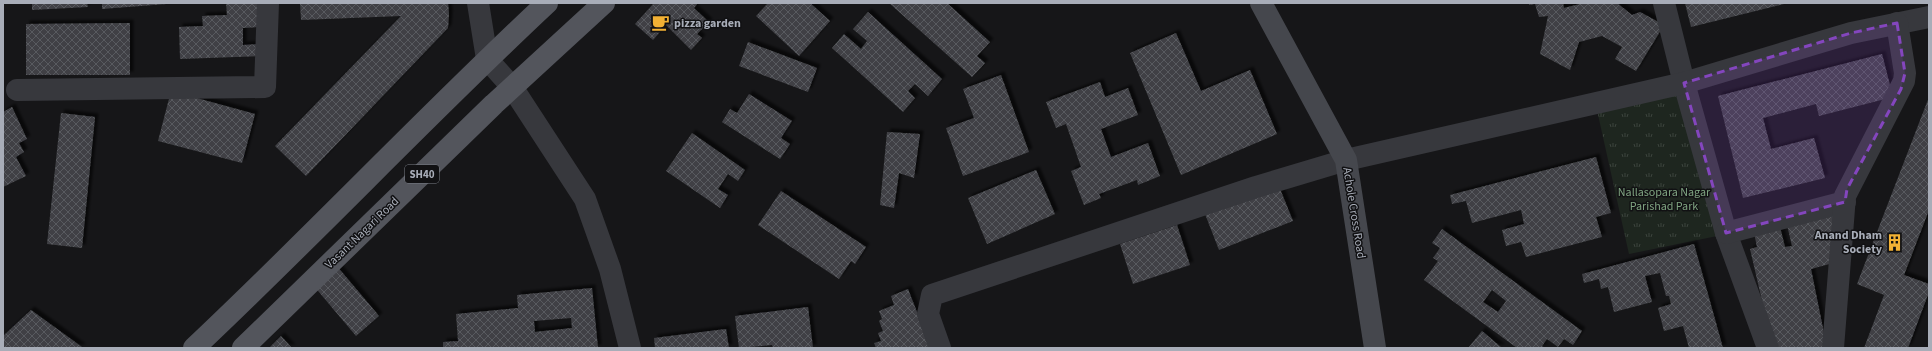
<svg xmlns="http://www.w3.org/2000/svg" width="1932" height="351" font-family="'Source Sans 3',sans-serif">
	<defs>
		<pattern id="park-tufts" width="24" height="20" patternUnits="userSpaceOnUse"><rect width="24" height="20" fill="#1e261f"/><path d="M3 7l-1-3M5 7V3M7 7l1-3M15 17l-1-3M17 17v-4M19 17l1-3" fill="none" stroke="#3c433d"/></pattern>
		<pattern id="building-cross-hatch" width="8" height="8" patternUnits="userSpaceOnUse"><rect width="8" height="8" fill="#404145"/><path d="M0 0l8 8M0 8l8-8" fill="none" stroke="#595a5e"/></pattern>
		<filter id="shadow"><feDropShadow dx="3.5" dy="-3.5" stdDeviation="1" flood-color="#0009"/></filter>
	</defs>
	<rect width="100%" height="100%" fill="#161618"/>
	<polygon fill="url(#park-tufts)" points="1679,94 1722,235 1629,254 1597,110"/>
	<g fill="url(#building-cross-hatch)" fill-rule="evenodd" filter="url(#shadow)">
		<polygon points="32,3 87,3 88,7 32,10"/>
		<polygon points="102,3 167,3 167,4 102,9"/>
		<polygon points="226,3 258,3 259,27 243,28 243,45 260,44 261,56 180,59 179,27 203,26 202,16 227,15"/>
		<polygon points="300,3 448,3 449,14 448,28 306,176 275,146 401,16 301,20"/>
		<polygon points="654,3 698,3 694,8 709,22 697,34 702,38 691,50 666,25 653,40 635,24"/>
		<polygon points="768,3 810,3 830,21 799,56 756,16"/>
		<polygon points="889,3 947,3 990,42 977,56 985,63 972,77"/>
		<polygon points="1529,3 1563,3 1564,8 1584,3 1617,3 1632,15 1640,12 1664,25 1636,71 1615,59 1622,47 1602,36 1579,42 1570,70 1540,54 1548,16 1539,17 1535,4 1529,5"/>
		<polygon points="1685,3 1784,3 1784,4 1691,27"/>
		<polygon points="868,12 942,79 928,96 915,84 908,91 915,98 903,112 832,48 844,34 861,49 867,41 853,29"/>
		<polygon points="130,23 130,75 26,75 26,24"/>
		<polygon points="1176,33 1201,91 1250,70 1277,134 1181,175 1130,53"/>
		<polygon points="748,42 817,68 808,92 739,66"/>
		<polygon points="1882,54 1893,97 1819,116 1816,104 1763,118 1771,149 1814,138 1825,178 1743,198 1718,96"/>
		<polygon points="1001,75 1029,152 963,176 946,128 974,118 963,89"/>
		<polygon points="1100,82 1105,97 1128,88 1138,115 1101,129 1111,157 1148,143 1160,176 1138,185 1137,180 1099,194 1101,198 1084,205 1071,171 1081,167 1066,124 1056,128 1046,102"/>
		<polygon points="171,91 255,114 242,163 158,141"/>
		<polygon points="749,94 792,121 781,138 790,144 780,159 722,122 730,109 737,113"/>
		<polygon points="1929,97 1929,210 1904,275 1929,284 1929,292 1908,348 1864,348 1884,295 1857,284"/>
		<polygon points="12,107 27,139 19,143 24,152 16,157 26,176 3,187 3,112"/>
		<polygon points="61,113 95,117 82,248 47,244"/>
		<polygon points="887,132 920,134 914,178 899,173 894,208 880,205"/>
		<polygon points="692,133 745,170 738,181 728,174 718,189 728,195 720,208 666,171"/>
		<polygon points="1596,157 1611,213 1596,217 1602,237 1526,257 1521,242 1506,246 1502,230 1524,224 1521,210 1472,223 1466,201 1452,204 1450,195"/>
		<polygon points="1036,170 1055,214 987,244 968,198"/>
		<polygon points="1278,184 1293,221 1219,250 1205,214"/>
		<polygon points="781,191 866,247 855,264 851,261 839,279 758,225"/>
		<polygon points="1834,214 1837,262 1811,269 1827,348 1773,348 1750,249 1757,247 1754,233 1780,227 1785,247 1792,246 1787,225"/>
		<polygon points="1177,225 1190,265 1133,284 1120,244"/>
		<path d="M1442,229l140,102 -9,14 -9,-6 -6,8 -11,-8 -5,7 3,2h-28l-93,-68 14,-19 -5,-3 7,-10 -8,-5zM1492,290l14,11 -8,11 -15,-10z"/>
		<polygon points="1694,244 1723,348 1689,348 1683,326 1664,331 1658,308 1671,304 1669,296 1666,296 1660,273 1645,276 1652,302 1614,312 1608,287 1601,289 1599,279 1584,283 1582,274"/>
		<polygon points="336,265 379,316 356,336 313,285"/>
		<path d="M592,288l6,60h-155v-6l15,-1 -2,-27 62,-6 -1,-13zM571,318l1,10 -37,4 -1,-11z"/>
		<polygon points="908,289 931,348 876,348 874,343 881,341 878,333 883,331 879,321 882,319 879,311 894,305 891,296"/>
		<polygon points="808,307 813,348 773,348 772,345 739,348 735,316"/>
		<polygon points="31,310 82,347 80,348 3,348 3,336"/>
		<polygon points="726,329 729,348 655,348 654,338"/>
		<polygon points="1482,331 1502,348 1468,348"/>
		<polygon points="281,336 292,348 269,348"/>
	</g>
	<g fill="none" stroke-linecap="round" stroke-linejoin="round">
		<g stroke="#37383d" stroke-width="22">
			<polyline points="478,3 487,59 512,87 585,199 610,269 630,348"/>
			<polyline points="1664,3 1684,83 1726,233 1768,348"/>
			<polyline points="17,90 265,87 268,3"/>
			<polyline points="1726,233 1845,202"/>
			<polyline points="940,348 928,314 932,295 1256,187 1346,160 1684,83 1851,33 1929,17"/>
			<polyline points="1833,348 1845,196 1904,81 1905,73 1897,23"/>
		</g>
		<polyline stroke="#45474d" stroke-width="22" points="1261,3 1346,160 1375,348"/>
		<g stroke="#53555c" stroke-width="22">
			<path d="M194,348c120,-113 233,-233 353,-345"/>
			<polyline points="243,348 494,104 604,3"/>
		</g>
	</g>
	<path fill="#8446be" fill-opacity="0.2" stroke="#8446be" stroke-width="3" stroke-dasharray="8 5" stroke-linejoin="round" d="M1897,23l8,50 -4,16 -54,100 -2,13 -119,31 -42,-150 167,-50z"/>
	<defs>
		<symbol id="cafe-bare" viewBox="-9 -9 18 18"><path d="M-5.5-4.5H6V0H3Q3 3.5 0 3.5H-2.5Q-5.5 3.5-5.5 0ZM3-3.2v2h1.7v-2ZM-6 4.5H4V6H-6Z" fill="#f2b134" stroke="#111113" stroke-width="2.5" paint-order="stroke"/></symbol>
		<symbol id="building-bare" viewBox="-9 -9 18 18"><path d="M-4-6H4V6H1V3H-1V6H-4ZM-2.5-4.3h1.7v1.8h-1.7ZM.8-4.3h1.7v1.8H.8ZM-2.5-1h1.7V.8h-1.7ZM.8-1h1.7V.8H.8Z" fill="#f2b134" stroke="#111113" stroke-width="2.5" paint-order="stroke"/></symbol>
	</defs>
	<g fill-rule="evenodd">
		<use href="#cafe-bare" x="648" y="10" width="25" height="25"/>
		<use href="#building-bare" x="1882" y="230" width="25" height="25"/>
	</g>
	<g text-anchor="middle" dominant-baseline="central" stroke-width="3" stroke-linejoin="round" paint-order="stroke">
		<rect fill="#111113" stroke="#7b7e86" stroke-width="1" x="405" y="165" width="34" height="18" rx="3"/>
		<g font-size="11" font-weight="bold" fill="#a8adb8">
			<text x="422" y="174">SH40</text>
		</g>
		<g font-size="12" font-weight="bold" fill="#a8adb8" stroke="#111113" text-anchor="start">
			<text x="674" y="23">pizza garden</text>
			<text x="1882" y="235" text-anchor="end">Anand Dham<tspan x="1882" dy="14">Society</tspan></text>
		</g>
		<g font-size="12" fill="#7fa381" stroke="#111113">
			<text x="1664" y="192">Nallasopara Nagar<tspan x="1664" dy="14">Parishad Park</tspan></text>
		</g>
		<g font-size="12" fill="#a8adb8" stroke="#111113">
			<text transform="translate(1354 213) rotate(81)">Achole Cross Road</text>
			<text transform="translate(362 233) rotate(-44)">Vasant Nagari Road</text>
		</g>
	</g>
	<rect width="1932" height="351" fill="none" stroke="#a8adb8" stroke-width="8"/>
</svg>
